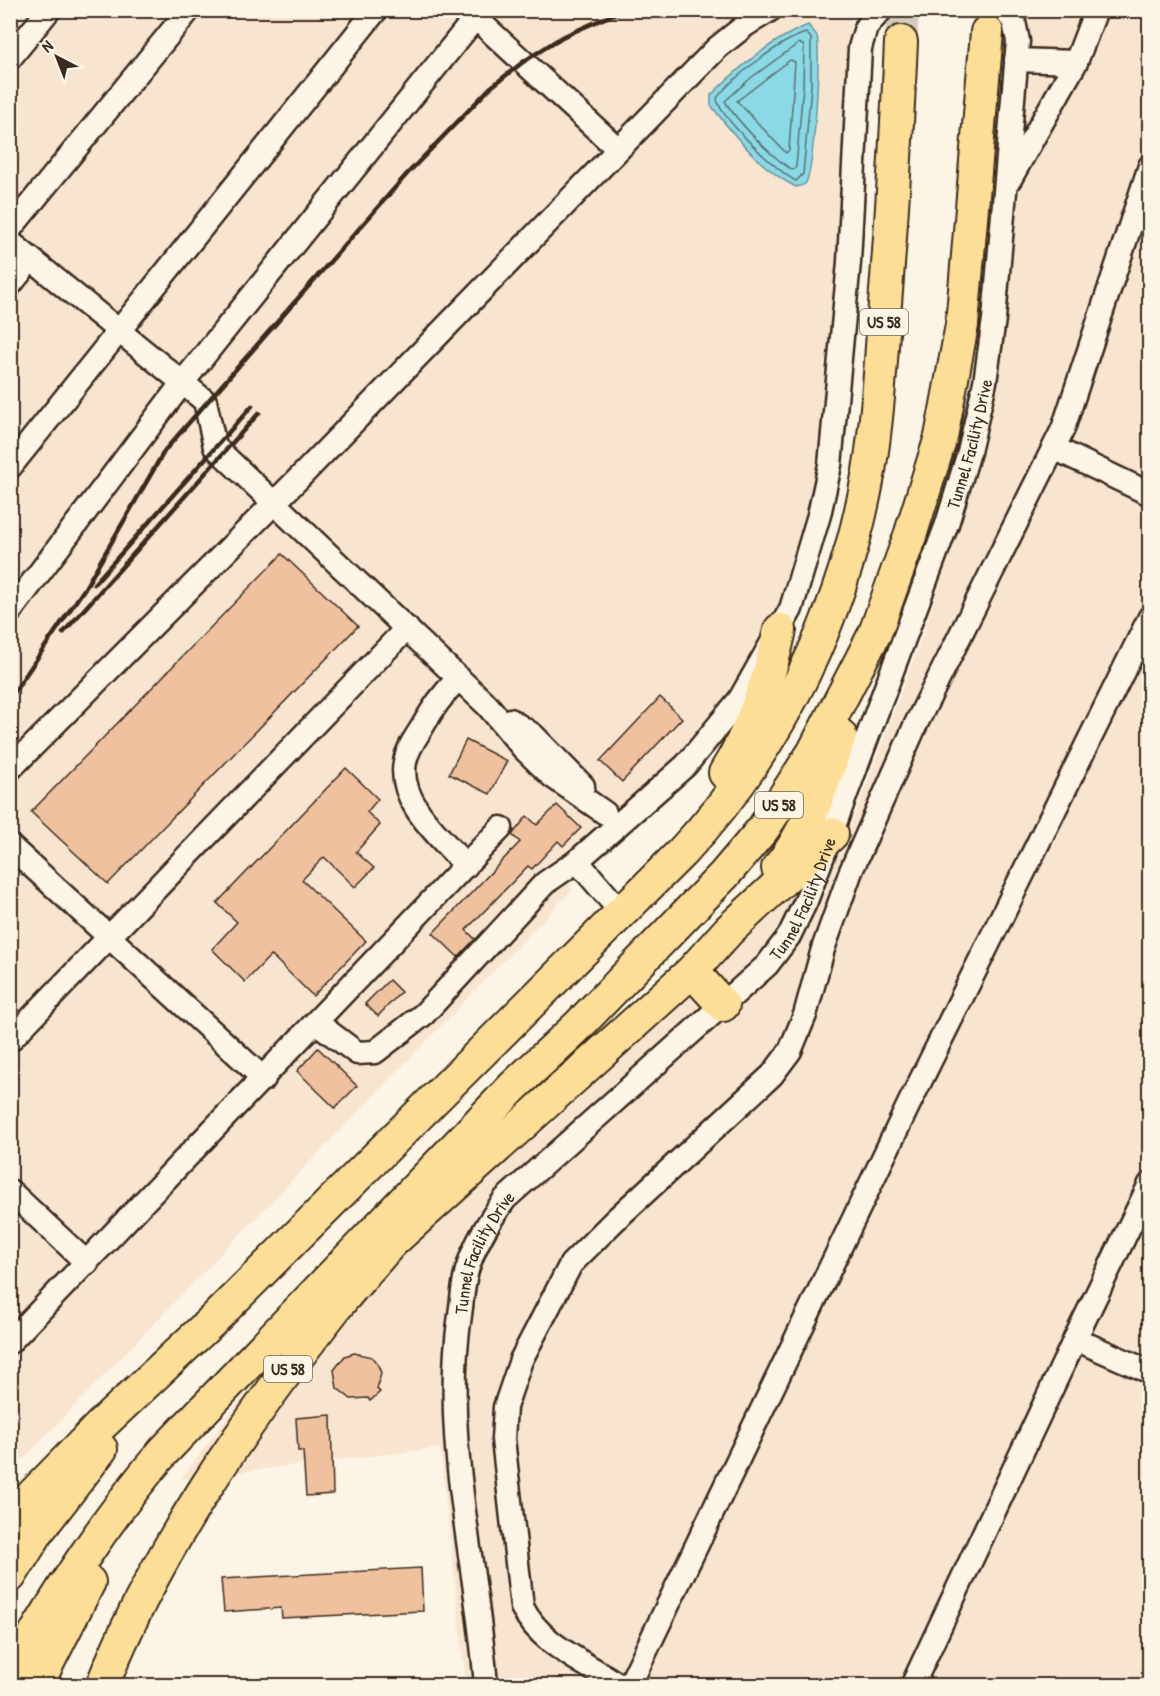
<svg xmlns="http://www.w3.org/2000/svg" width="1160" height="1696" font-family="'Patrick Hand',sans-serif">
	<rect width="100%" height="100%" fill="#fcf5e5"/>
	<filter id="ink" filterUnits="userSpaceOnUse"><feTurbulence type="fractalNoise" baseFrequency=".0167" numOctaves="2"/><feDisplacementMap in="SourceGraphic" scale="12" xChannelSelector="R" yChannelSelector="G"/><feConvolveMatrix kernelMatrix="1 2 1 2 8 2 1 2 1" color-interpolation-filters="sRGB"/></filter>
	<g filter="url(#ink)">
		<g fill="#f8e5d0">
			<polygon points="11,11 851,11 841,215 827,403 815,483 791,573 774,617 733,692 692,744 580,848 571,891 11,1472"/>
			<polygon points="1029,11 1149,11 1149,1685 466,1685 440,1448 181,1479 250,1387 310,1323 552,1124 767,917 851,825 923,634 964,510 994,392 1008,279"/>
		</g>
		<path fill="#8ad9e7" stroke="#6a9397" stroke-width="1.5" d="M808,25c3,4 7,7 9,11 4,15 -3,139 -12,148 -3,2 -6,2 -9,3 -33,-16 -63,-52 -85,-82v-10c27,-27 61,-56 97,-70z"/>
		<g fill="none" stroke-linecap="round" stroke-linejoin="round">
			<g stroke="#5b706e" stroke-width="1.5">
				<path d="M806,33l5,5v49l-8,87 -7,7c-17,-8 -79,-66 -79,-83 16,-21 64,-58 89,-65z"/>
				<path d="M799,43l5,3 -1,40 -7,81 -3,3c-20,-11 -57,-50 -68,-69l27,-24z"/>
				<polygon points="790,60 795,62 789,150 786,153 737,101"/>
			</g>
		</g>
		<g fill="#efc19f" stroke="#3b2a1e" stroke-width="1.5">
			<polygon points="282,554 358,626 108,884 31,812"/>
			<polygon points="660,697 682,718 622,782 600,761"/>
			<polygon points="466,740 507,761 490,794 449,774"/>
			<polygon points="346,768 378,799 367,812 380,825 356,852 374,868 355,887 324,857 302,880 366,941 313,996 271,955 245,982 212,949 237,922 217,903"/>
			<polygon points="557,805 581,828 563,846 558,841 532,869 528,866 466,930 475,939 458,957 433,933 520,842 512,835 527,816 537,825"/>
			<polygon points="389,980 401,992 378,1016 365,1004"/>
			<polygon points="318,1048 357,1086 335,1108 297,1071"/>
			<polygon points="354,1353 372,1357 378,1365 381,1373 377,1389 380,1392 370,1401 368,1398 351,1399 337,1388 334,1370 345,1356"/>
			<polygon points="331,1415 333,1494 306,1496 303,1451 298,1451 296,1418"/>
			<polygon points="421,1568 423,1611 282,1618 281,1608 224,1612 221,1579"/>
		</g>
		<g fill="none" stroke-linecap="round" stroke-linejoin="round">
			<g stroke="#d5ccbd" stroke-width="32" stroke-dasharray="32 16" stroke-linecap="butt">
				<polyline points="987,32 989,10"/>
				<polyline points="901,42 903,10"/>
			</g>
			<defs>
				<g id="minor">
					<polyline points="467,10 618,149"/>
					<polyline points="10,58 49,10"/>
					<polyline points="1016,60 1076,62 1096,10"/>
					<polyline points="1010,179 1076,62"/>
					<polyline points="10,229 189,10"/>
					<polyline points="10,242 205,401 215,447 488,706 523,748 553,777 605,813"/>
					<polyline points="10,285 31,259"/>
					<polyline points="1054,448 1150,494"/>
					<polyline points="10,467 376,10"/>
					<polyline points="10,612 183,382 475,18"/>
					<path d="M459,678c-17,16 -27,32 -38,51 -7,11 -14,21 -16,33 -8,41 38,77 61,104"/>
					<polyline points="510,720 533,735 583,786"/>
					<polyline points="10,769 305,472 717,48 747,24 770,10"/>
					<polyline points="10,846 264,1079"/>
					<polyline points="577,861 621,912"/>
					<polyline points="317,1023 357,1053 375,1052 424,1014 545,883 577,861 686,765 740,699 791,609 819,515 830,465 849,262 860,48 866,27 881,10"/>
					<polyline points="10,1040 407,628"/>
					<polyline points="10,1191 87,1263"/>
					<polyline points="1075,1339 1150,1184"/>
					<polyline points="10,1342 501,828"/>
					<path id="s1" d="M486,1686c-9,-124 -45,-247 -26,-371 2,-14 3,-31 7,-45 8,-27 22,-49 38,-71l262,-234 22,-29 17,-35 141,-377 22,-72 16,-70 9,-63 24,-278 -4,-19 -9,-12"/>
					<path d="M620,1686c-34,-24 -79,-40 -98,-79l-19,-168 2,-32 16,-47 50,-96 43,-43 158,-146 18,-24 15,-36 18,-66 28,-78 64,-145 148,-297 87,-263"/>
					<polyline points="629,1686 909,1104 1150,617"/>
					<polyline points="912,1686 1075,1339 1150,1372"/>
				</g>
				<g id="highway">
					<path d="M725,773c27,-43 44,-93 55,-143"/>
					<path d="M778,868c31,-37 46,-88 62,-133"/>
					<polyline points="692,971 723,1005"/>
					<polyline points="391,1243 692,971 729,930 832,834"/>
					<path d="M10,1518l89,-91 113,-106 470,-469c99,-105 162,-240 187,-381 9,-55 12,-111 16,-167 7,-87 12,-174 16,-262"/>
					<polyline points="10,1576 38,1531 101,1449"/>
					<path d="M10,1676c46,-79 94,-155 154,-225l349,-364 64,-60 147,-152 39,-46 50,-76 62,-120 35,-97 31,-99 21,-112 25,-293"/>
					<polyline points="36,1686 89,1582"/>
					<path d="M102,1686c55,-138 142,-262 233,-378 21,-26 44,-50 65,-76"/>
				</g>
			</defs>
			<use href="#minor" stroke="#3b2a1e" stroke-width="27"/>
			<use href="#highway" stroke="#3b2a1e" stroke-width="36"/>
			<use href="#minor" stroke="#fcf5e5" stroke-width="22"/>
			<use href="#highway" stroke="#fcde96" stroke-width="32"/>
			<g stroke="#3b2a1e" stroke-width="4.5">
				<polyline points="94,584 252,406"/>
				<polyline points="63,633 259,413"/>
				<polyline points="10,698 85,588 165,450 407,174 490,88 523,62 562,37 623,10"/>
			</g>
		</g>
	</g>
	<g text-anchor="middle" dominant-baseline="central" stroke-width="4.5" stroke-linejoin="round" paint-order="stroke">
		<g fill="#fcf5e5" stroke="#75675a" stroke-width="1.5">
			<rect x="860" y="309" width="48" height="26" rx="4.5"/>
			<rect x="755" y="792" width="48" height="26" rx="4.5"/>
			<rect x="264" y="1356" width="48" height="26" rx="4.5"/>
		</g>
		<g font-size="16" font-weight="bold" fill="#3b2a1e">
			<text x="884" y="322">US 58</text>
			<text x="779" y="805">US 58</text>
			<text x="288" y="1369">US 58</text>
		</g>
		<g font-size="18" fill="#3b2a1e" stroke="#fcf5e5">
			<text stroke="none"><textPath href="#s1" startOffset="1412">Tunnel Facility Drive</textPath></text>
			<text stroke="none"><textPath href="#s1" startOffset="927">Tunnel Facility Drive</textPath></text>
			<text stroke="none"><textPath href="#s1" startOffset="441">Tunnel Facility Drive</textPath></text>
		</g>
	</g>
	<rect width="1160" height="1696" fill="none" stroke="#fcf5e5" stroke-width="36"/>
	<rect x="18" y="18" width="1124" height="1660" fill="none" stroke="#3b2a1e" stroke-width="2" filter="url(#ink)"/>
	<g transform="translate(57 57) rotate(318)" stroke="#fcf5e5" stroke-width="4.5" paint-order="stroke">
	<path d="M0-4.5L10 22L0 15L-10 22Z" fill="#3b2a1e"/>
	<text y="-9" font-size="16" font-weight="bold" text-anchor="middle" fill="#3b2a1e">N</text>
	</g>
</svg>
